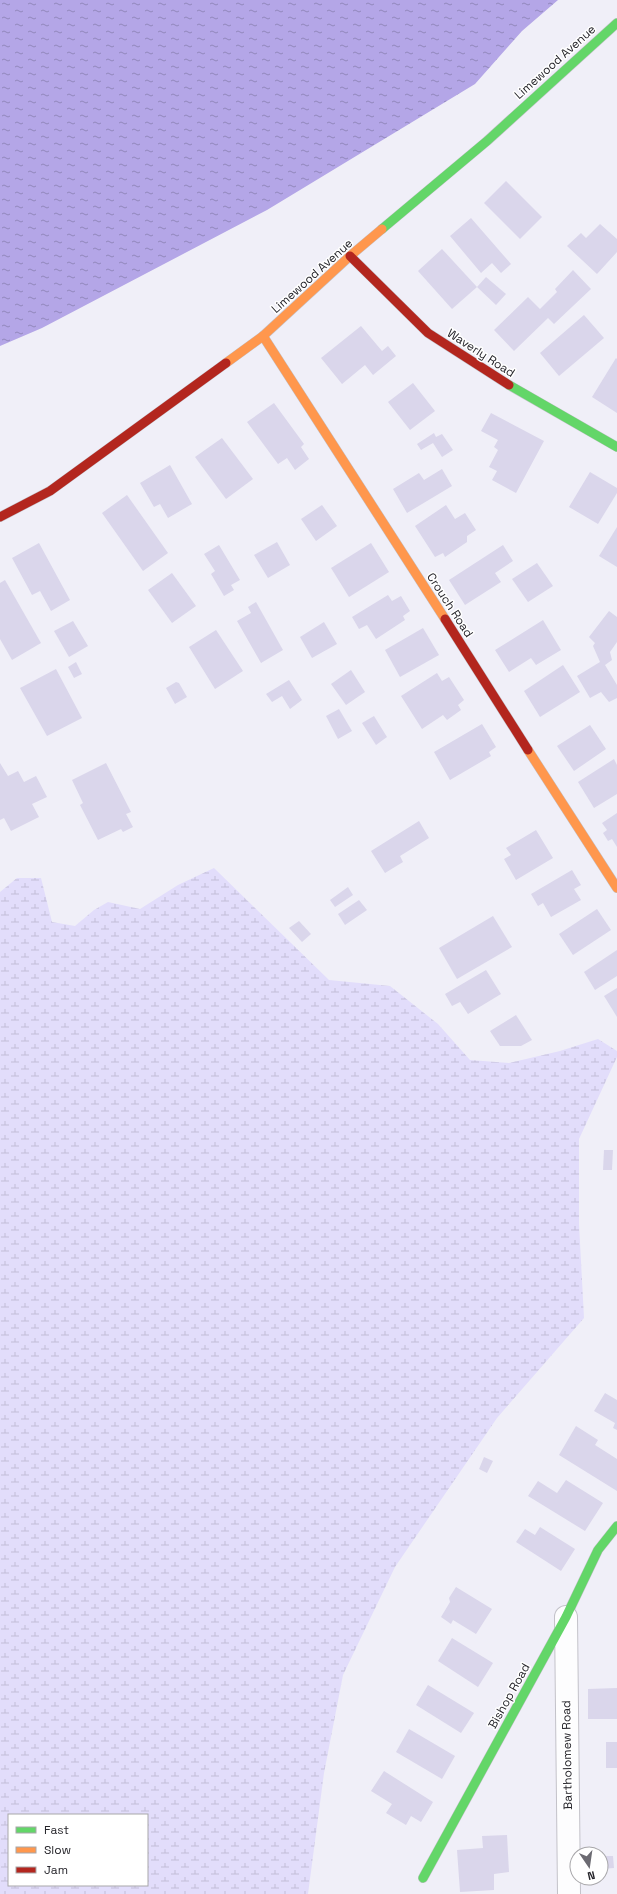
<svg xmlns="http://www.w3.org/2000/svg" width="617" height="1894" font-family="'Space Grotesk',sans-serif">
	<defs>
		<pattern id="wetland-marsh" width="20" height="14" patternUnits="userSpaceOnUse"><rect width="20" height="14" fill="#e2ddfb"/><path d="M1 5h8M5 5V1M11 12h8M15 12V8" fill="none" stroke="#c2bed7"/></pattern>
		<pattern id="water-ripples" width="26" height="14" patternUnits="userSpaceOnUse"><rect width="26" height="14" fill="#b4a6e7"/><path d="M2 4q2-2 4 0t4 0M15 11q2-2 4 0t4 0" fill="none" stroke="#9287bb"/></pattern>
	</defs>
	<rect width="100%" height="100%" fill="#f0eff8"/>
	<path fill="url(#wetland-marsh)" fill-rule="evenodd" d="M214,868l115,112 61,6 48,38 32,36 39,3 51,-12 38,-12 19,12v6l-38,82v85l5,94 -87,100 -102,149 -52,108 -19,98 -16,121h-308v-1002l17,-14h24l11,44 23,4 19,-16 14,-8 32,7 38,-24zM9,1815h138v70h-138z"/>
	<polygon fill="url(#water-ripples)" points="0,0 558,0 522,31 475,84 267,210 42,328 0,346"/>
	<g fill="#dad6eb">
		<polygon points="506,181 542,217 520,239 484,203"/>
		<polygon points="471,218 511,264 501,273 492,263 481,273 450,236"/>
		<polygon points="600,224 617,239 617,252 597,274 567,246 581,233 586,238"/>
		<polygon points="442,249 477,287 452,309 418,271"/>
		<polygon points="573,270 591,289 554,324 548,318 514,351 494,330 528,297 540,309 557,292 555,289"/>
		<polygon points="486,277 506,294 496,305 477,287"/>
		<polygon points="584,315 604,338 559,376 540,353"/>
		<polygon points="361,326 382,351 388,346 396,356 373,375 365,365 342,384 321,358"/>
		<polygon points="616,358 617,359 617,413 592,397"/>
		<polygon points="413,383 435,411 410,430 388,402"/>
		<polygon points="274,403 304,444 301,447 309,459 295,470 287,458 278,464 247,422"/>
		<polygon points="491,413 544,441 516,493 492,480 497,471 489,467 498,450 494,447 498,440 481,431"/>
		<polygon points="434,433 436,437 442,434 453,450 442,457 433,443 421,450 417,444"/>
		<polygon points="222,438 253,479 226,499 195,457"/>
		<polygon points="170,465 192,504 168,518 160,504 154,507 140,483"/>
		<polygon points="442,469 452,486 407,513 393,489 419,473 424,480"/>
		<polygon points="590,472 617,488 617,493 598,524 569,507"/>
		<polygon points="127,495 168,553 143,571 102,513"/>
		<polygon points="322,505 337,526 316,541 301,519"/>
		<polygon points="446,505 455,519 465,513 476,530 467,536 467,542 445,557 443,553 435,557 415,526"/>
		<polygon points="617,527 617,567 599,556"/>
		<polygon points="277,542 290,565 268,578 254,555"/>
		<polygon points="39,543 70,600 51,611 40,591 32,595 12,558"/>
		<polygon points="371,543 389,572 349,597 331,568"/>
		<polygon points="219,545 240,580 231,585 234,590 224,596 211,574 215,571 204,554"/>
		<polygon points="503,545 513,561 495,573 501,582 465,605 449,580"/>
		<polygon points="537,563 553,586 528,602 512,579"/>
		<polygon points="172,573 196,606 172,623 148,590"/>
		<polygon points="5,580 41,643 12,660 0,639 0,583"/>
		<polygon points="388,595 392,601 401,596 410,611 403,616 405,620 376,639 367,625 359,629 352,617"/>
		<polygon points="256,602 283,650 261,663 237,621 251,613 248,607"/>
		<polygon points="609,611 617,617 617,642 610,652 612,660 605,665 617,685 617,698 609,702 601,692 590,698 577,676 600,662 593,646 595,643 589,637"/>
		<polygon points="543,620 561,650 536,665 531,658 509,672 495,650"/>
		<polygon points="73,621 88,646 69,657 54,631"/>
		<polygon points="324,622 337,644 312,658 300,637"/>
		<polygon points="423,628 439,655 400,677 385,650"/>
		<polygon points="216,630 243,671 215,689 189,647"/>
		<polygon points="76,662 82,674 74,678 68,667"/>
		<polygon points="563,665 580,692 540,717 524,691"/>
		<polygon points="56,669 82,718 47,736 20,688"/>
		<polygon points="351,670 365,692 346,705 331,684"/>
		<polygon points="437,673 442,681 449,677 464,700 458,705 461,710 447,720 443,715 422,729 401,696"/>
		<polygon points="289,680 302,700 290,709 282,696 272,702 266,694"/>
		<polygon points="176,682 179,683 187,697 175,704 166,688"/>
		<polygon points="339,709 352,731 338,739 326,716"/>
		<polygon points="374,716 387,737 376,745 362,723"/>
		<polygon points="482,724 496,747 489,752 491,756 450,780 434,752"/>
		<polygon points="590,725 606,749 574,771 557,746"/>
		<polygon points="614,759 617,765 617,794 594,808 578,782"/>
		<polygon points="0,763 8,776 18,771 24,782 36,776 47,797 32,804 39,817 11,831 4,818 0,820"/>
		<polygon points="106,763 131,812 126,814 133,827 123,832 121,829 98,840 80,805 83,803 72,780"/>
		<polygon points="617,813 617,847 612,839 608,841 603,833 607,830 602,823"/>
		<polygon points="419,821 429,838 400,856 403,862 385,873 371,851"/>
		<polygon points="536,830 553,858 516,880 504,859 511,855 506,848"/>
		<polygon points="572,870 581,885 574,889 581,900 551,917 543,903 538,906 531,894"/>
		<polygon points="348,887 353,895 335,907 330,900"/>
		<polygon points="359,900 367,910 345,925 338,914"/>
		<polygon points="597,909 611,930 573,955 559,934"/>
		<polygon points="493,916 512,947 457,979 439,948"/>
		<polygon points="299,921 311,934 302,942 289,928"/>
		<polygon points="617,950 617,976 595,990 584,972"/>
		<polygon points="486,970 501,994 468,1014 460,1002 452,1006 445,994"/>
		<polygon points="617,988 617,1017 604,996"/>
		<polygon points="516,1015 532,1040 521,1046 500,1046 490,1031"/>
		<polygon points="604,1150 613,1150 612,1170 603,1170"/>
		<polygon points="605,1393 617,1400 617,1430 613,1428 615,1423 594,1411"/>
		<polygon points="576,1426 598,1440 595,1445 617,1459 617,1491 559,1455"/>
		<polygon points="484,1457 493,1461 487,1473 479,1469"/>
		<polygon points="566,1480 603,1503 585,1531 528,1496 538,1481 557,1493"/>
		<polygon points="540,1527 575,1549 561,1571 516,1542 525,1529 535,1535"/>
		<polygon points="456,1587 492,1609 476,1634 453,1620 451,1624 441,1617 450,1602 449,1598"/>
		<polygon points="452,1638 493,1663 478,1687 438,1661"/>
		<polygon points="428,1685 474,1713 461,1733 416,1705"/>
		<polygon points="617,1688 617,1719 588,1719 588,1689"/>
		<polygon points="409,1729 455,1756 442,1779 396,1752"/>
		<rect x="606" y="1742" width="11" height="26"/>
		<polygon points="384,1771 433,1802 421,1822 411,1816 406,1825 386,1813 392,1804 371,1791"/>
		<polygon points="507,1835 509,1872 494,1874 494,1890 460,1892 457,1850 483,1848 482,1836"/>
		<polygon points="601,1856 613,1856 614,1868 601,1869"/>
	</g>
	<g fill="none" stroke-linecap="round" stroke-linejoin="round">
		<defs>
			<polyline id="street" points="566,1617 569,1894"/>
			<g id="fast">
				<polyline points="382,229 487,141 617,23"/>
				<polyline points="509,385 617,447"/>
				<polyline points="423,1878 566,1617 598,1550 617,1526"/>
			</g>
			<g id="slow">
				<polyline points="263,336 445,619"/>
				<polyline points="226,363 263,336 350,256 382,229"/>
				<polyline points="528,750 617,888"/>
			</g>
			<g id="jam">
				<polyline points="350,256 428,333 509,385"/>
				<polyline points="0,517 50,491 226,363"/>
				<polyline points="445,619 528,750"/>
			</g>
		</defs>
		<use href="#street" stroke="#c3c2c9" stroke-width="24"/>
		<use href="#fast" stroke="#c3c2c9" stroke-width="10"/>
		<use href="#slow" stroke="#c3c2c9" stroke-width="10"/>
		<use href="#jam" stroke="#c3c2c9" stroke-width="10"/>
		<use href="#street" stroke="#fdfdfe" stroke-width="22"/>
		<use href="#fast" stroke="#63d668" stroke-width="9"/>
		<use href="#slow" stroke="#ff974d" stroke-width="9"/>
		<use href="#jam" stroke="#b3261e" stroke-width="9"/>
	</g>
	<g text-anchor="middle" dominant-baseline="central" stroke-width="3" stroke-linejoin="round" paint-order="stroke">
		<g font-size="12" fill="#25242a" stroke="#fff">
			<text transform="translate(555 62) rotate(-42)">Limewood Avenue</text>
			<text transform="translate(312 276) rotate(-42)">Limewood Avenue</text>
			<text transform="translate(481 353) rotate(33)">Waverly Road</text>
			<text transform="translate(450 605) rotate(57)">Crouch Road</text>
			<text transform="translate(509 1696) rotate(-61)">Bishop Road</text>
			<text transform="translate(567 1755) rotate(-91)">Bartholomew Road</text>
		</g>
	</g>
	<rect x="8" y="1814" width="140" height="72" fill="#ffffff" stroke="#a8a7aa"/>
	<rect x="16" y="1827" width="20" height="6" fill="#63d668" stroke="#a8a7aa"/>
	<text x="44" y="1834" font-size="12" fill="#25242a">Fast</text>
	<rect x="16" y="1847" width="20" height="6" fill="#ff974d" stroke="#a8a7aa"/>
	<text x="44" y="1854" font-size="12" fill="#25242a">Slow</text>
	<rect x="16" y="1867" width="20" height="6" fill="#b3261e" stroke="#a8a7aa"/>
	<text x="44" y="1874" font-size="12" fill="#25242a">Jam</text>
	<g transform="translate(589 1866) rotate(167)"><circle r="19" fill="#ffffff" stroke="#a8a7aa"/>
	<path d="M0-3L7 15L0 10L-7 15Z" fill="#6c6b72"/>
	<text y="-6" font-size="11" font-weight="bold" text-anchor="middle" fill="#25242a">N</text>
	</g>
</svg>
